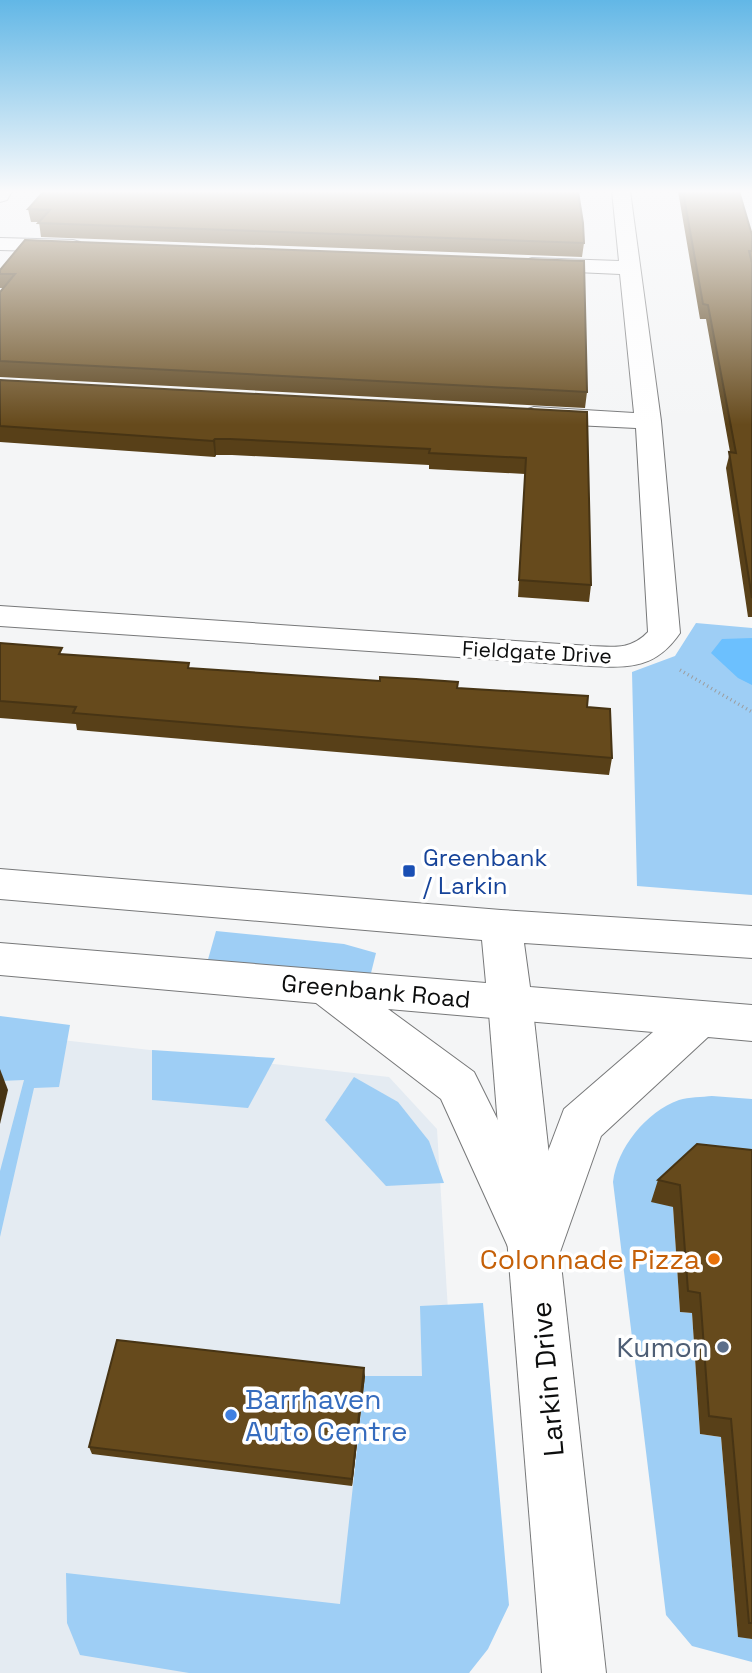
<svg xmlns="http://www.w3.org/2000/svg" width="752" height="1673" font-family="'Space Grotesk',sans-serif">
	<rect width="100%" height="100%" fill="#f4f5f6"/>
	<polygon fill="#e4ebf2" points="0,1033 389,1077 437,1129 470,1673 0,1673"/>
	<g fill="#9ecef5">
		<polygon points="696,623 752,628 752,895 637,886 632,672 675,656"/>
		<polygon points="216,931 344,944 376,953 370,977 207,963"/>
		<polygon points="0,1016 70,1025 59,1087 34,1088 0,1237 0,1171 24,1080 0,1081"/>
		<polygon points="152,1050 275,1058 248,1108 152,1100"/>
		<polygon points="354,1077 398,1102 429,1141 444,1183 386,1186 325,1120"/>
		<path d="M712,1096l40,3v73l-85,33 6,2 7,105 12,1 8,121 21,3 17,199 14,3v23l-60,-16 -26,-31 -53,-433c4,-34 33,-70 66,-82 10,-3 23,-3 33,-4z"/>
		<polygon points="483,1303 509,1605 488,1649 469,1673 189,1673 80,1655 67,1623 66,1573 340,1604 365,1376 422,1376 420,1306"/>
	</g>
	<polygon fill="#6cc0fe" points="752,638 752,685 738,678 711,653 722,639"/>
	<g fill="none" stroke-linecap="round" stroke-linejoin="round">
		<defs>
			<g id="minor">
				<polygon points="0,191 12,191 7,200 0,202"/>
				<path d="M612,191h18l31,230 19,212c-24,35 -49,35 -89,33l-591,-40v-20l591,40c23,1 40,4 57,-14l-12,-204 -102,-5 -9,-3 -4,-5 4,-5 9,-3 100,6 -14,-139 -88,-4 -7,-2 -3,-4 3,-4 7,-2 87,3z"/>
				<polygon points="0,238 73,240 80,242 83,246 80,250 73,252 0,250"/>
			</g>
			<polygon id="tertiary" points="510,984 525,989 532,1001 606,1673 542,1673 488,1001 495,989"/>
			<path id="secondary" d="M0,869l501,41 251,16v32l-228,-15 6,44 222,18v36l-44,-4 -107,99 -47,133 -18,7 -18,-7 -77,-170 -125,-96 -316,-28v-32l486,40 -4,-43 -482,-41zM388,1009l265,23 -89,77 -31,82 -59,-119z"/>
		</defs>
		<use href="#minor" stroke="#777879" stroke-width="2"/>
		<use href="#tertiary" stroke="#777879" stroke-width="2"/>
		<use href="#secondary" stroke="#777879" stroke-width="2"/>
		<polyline stroke="#9c9d9e" stroke-width="3.5" stroke-dasharray="1 3.5" stroke-linecap="butt" points="680,670 752,712"/>
		<use href="#minor" fill="#fff" fill-rule="evenodd"/>
		<use href="#tertiary" fill="#fff" fill-rule="evenodd"/>
		<use href="#secondary" fill="#fff" fill-rule="evenodd"/>
	</g>
	<g fill="#584018">
		<polygon points="678,191 739,191 752,235 752,617 748,617 726,468 730,452 706,319 700,319"/>
		<polygon points="28,209 584,243 582,257 41,237 39,222 31,222"/>
		<polygon points="0,270 587,392 585,408 0,377 0,292 4,288 0,288"/>
		<polygon points="0,380 587,412 591,585 589,602 518,597 525,474 429,469 429,465 232,455 216,455 215,457 0,442"/>
		<polygon points="0,643 63,654 190,668 457,688 587,707 612,758 609,775 77,730 76,724 0,718"/>
		<polygon points="752,1150 752,1639 738,1637 721,1437 700,1434 692,1313 680,1312 673,1207 651,1202 658,1180"/>
		<polygon points="365,1376 352,1486 92,1454 89,1447"/>
	</g>
	<g fill="#473414">
		<polygon points="215,439 216,455 215,457 213,441"/>
		<polygon points="0,1069 8,1090 0,1124"/>
		<polygon points="364,1368 365,1376 352,1486 352,1479"/>
	</g>
	<g fill="#664a1c" stroke="#473414" stroke-width="2">
		<polygon points="44,191 578,191 583,223 584,243 38,223 50,210 28,209"/>
		<polygon points="683,191 739,191 752,235 752,251 749,251 752,263 752,598 729,452 736,453 708,305 703,304"/>
		<polygon points="25,240 584,261 587,392 0,361 0,292 15,274 0,274 0,270"/>
		<polygon points="0,380 587,412 591,585 519,580 526,458 429,453 430,449 230,439 215,439 213,441 0,426"/>
		<polygon points="0,643 62,648 59,654 189,663 188,668 380,681 380,677 416,679 458,682 457,688 588,696 587,707 610,709 612,758 73,713 76,707 0,701"/>
		<polygon points="697,1144 752,1150 752,1623 749,1623 731,1419 709,1416 700,1293 688,1291 680,1185 658,1180"/>
		<polygon points="117,1340 364,1368 352,1479 89,1447"/>
	</g>
	<linearGradient id="sky" x2="0" y2="1"><stop stop-color="#62b7e6"/><stop offset="0.45" stop-color="#fafafb"/><stop offset="1" stop-color="#fafafb" stop-opacity="0"/></linearGradient>
	<rect width="752" height="425" fill="url(#sky)"/>
	<rect fill="#1a4fb4" stroke="#fff" stroke-width="2.5" x="402" y="864" width="14" height="14" rx="3.5"/>
	<circle fill="#e8710a" stroke="#fff" stroke-width="2.5" cx="714" cy="1259" r="7"/>
	<circle fill="#5c6f8a" stroke="#fff" stroke-width="2.5" cx="723" cy="1347" r="7"/>
	<circle fill="#3f7fe0" stroke="#fff" stroke-width="2.5" cx="231" cy="1415" r="7"/>
	<g text-anchor="middle" dominant-baseline="central" stroke-width="7" stroke-linejoin="round" paint-order="stroke">
		<g font-size="21" fill="#0c0d0d" stroke="#fff">
			<text transform="translate(537 652) rotate(3)">Fieldgate Drive</text>
		</g>
		<g font-size="24" fill="#164399" stroke="#fff" text-anchor="start">
			<text x="423" y="857">Greenbank<tspan x="423" dy="28">/ Larkin</tspan></text>
		</g>
		<g font-size="24" fill="#0c0d0d" stroke="#fff">
			<text transform="translate(376 991) rotate(5)">Greenbank Road</text>
		</g>
		<g font-size="28" fill="#c56008" stroke="#fff" text-anchor="end">
			<text x="700" y="1259">Colonnade Pizza</text>
		</g>
		<g font-size="28" fill="#4e5e75" stroke="#fff" text-anchor="end">
			<text x="709" y="1347">Kumon</text>
		</g>
		<g font-size="28" fill="#0c0d0d" stroke="#fff">
			<text transform="translate(547 1379) rotate(-95)">Larkin Drive</text>
		</g>
		<g font-size="28" fill="#366cbe" stroke="#fff" text-anchor="start">
			<text x="245" y="1399">Barrhaven<tspan x="245" dy="32">Auto Centre</tspan></text>
		</g>
	</g>
</svg>
